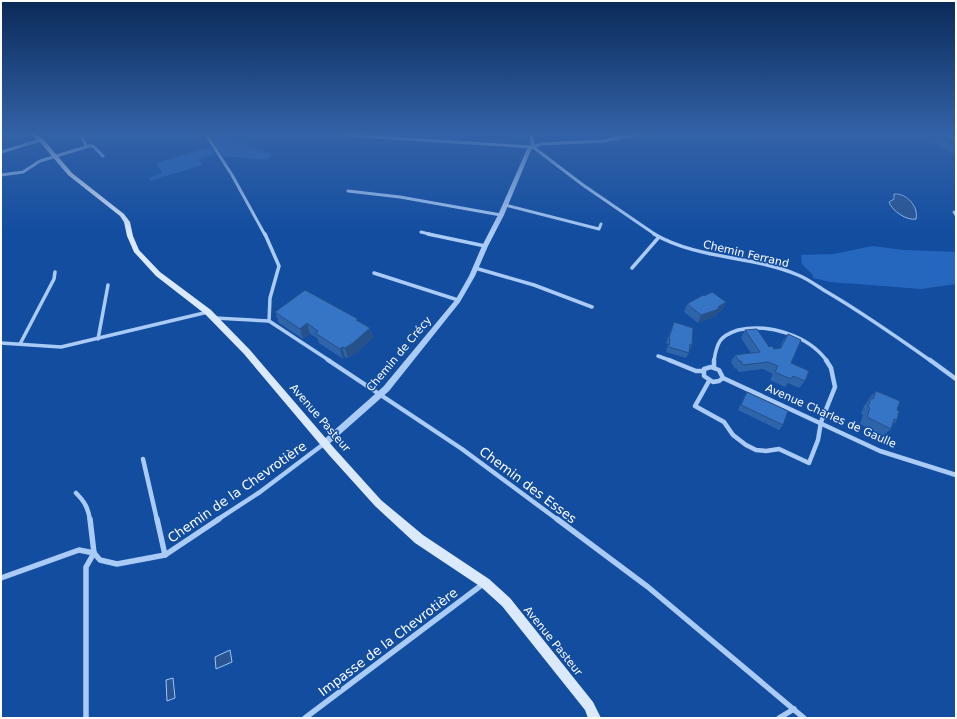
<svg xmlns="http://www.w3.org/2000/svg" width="957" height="719" font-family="'DejaVu Sans',sans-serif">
	<rect width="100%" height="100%" fill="#124da0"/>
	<g fill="#2567bf">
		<polygon points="219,134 272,154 267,160 223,156 210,138"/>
		<polygon points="940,138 956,147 956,152 952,153 930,140"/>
		<polygon points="210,147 215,154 198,159 202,165 150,181 149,178 162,173 156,163"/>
		<polygon points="872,246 904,250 956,252 956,284 921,289 830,282 813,278 813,275 802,264 801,255 834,254"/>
	</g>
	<g fill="#2a5593" stroke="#9cc5f8">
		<path d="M894,194c13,-1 25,13 22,25 -9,2 -24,-8 -27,-17l5,-3z"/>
		<polygon points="230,650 232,662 216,669 215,657"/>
		<polygon points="173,678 175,698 167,701 166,680"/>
	</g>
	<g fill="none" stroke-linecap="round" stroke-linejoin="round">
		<g stroke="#aacbf5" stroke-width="3">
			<polyline points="205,133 232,175 265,235"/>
			<polyline points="339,133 359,136 533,147 541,144 603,141 648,133"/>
			<polyline points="615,133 617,139"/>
			<polyline points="946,133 956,139"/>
			<polyline points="81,134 86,146"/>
			<polyline points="1,136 10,133"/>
			<polyline points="533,147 583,185 656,235"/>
			<polyline points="1,152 41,140"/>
			<polyline points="1,175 23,172 40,161 89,146 93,146 103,156"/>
			<polyline points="348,191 400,197 501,215"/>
			<polyline points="505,205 599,229 601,224"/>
			<polyline points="956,212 954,212 956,215"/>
			<polyline points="421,232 433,235"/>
		</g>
		<g stroke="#aacbf5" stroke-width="3.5">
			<polyline points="265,234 279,266 270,298 269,321"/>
			<polyline points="428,234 485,246"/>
			<path d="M654,234c45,26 97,21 144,41 10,4 19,11 29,17 36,21 70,45 104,69"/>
			<polyline points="475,268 534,285 592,307"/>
			<polyline points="632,268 659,237"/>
			<polyline points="374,273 458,300"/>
			<polyline points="215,318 269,321 330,361"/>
			<polyline points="98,339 108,285"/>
			<polyline points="1,343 61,347 208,312"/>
			<polyline points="20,344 54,279 55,272"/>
			<polyline points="658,356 672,361"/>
			<path d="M714,361c1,-7 2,-14 6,-20 4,-6 12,-9 18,-11 30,-7 70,5 89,31"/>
		</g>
		<g stroke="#aacbf5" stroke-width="4.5">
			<polyline points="328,360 462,449 558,520"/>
			<polyline points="669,360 696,371 703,371"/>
			<polyline points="930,360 956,379"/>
			<polygon points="711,367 719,370 723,378 719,381 713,382 704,376 704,369"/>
			<polyline points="714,368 714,360"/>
			<polyline points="723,378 880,451 956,475"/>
			<polyline points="709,381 695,406 724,422 733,435 746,445 756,450 766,451 779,449 809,463 818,440 821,422 835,387 831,368 826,360"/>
			<polyline points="143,459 157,520"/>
			<path d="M76,493c9,9 12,15 14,27"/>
			<polyline points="217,520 260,492 325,443"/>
		</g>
		<g stroke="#aacbf5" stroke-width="5.5">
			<polyline points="90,519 94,553"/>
			<polyline points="157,519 165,555"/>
			<polyline points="557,519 648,587 804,718"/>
			<polyline points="1,578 79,550 94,553 100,560 117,564 165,555 219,519"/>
			<polyline points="86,718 86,567 94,553"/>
			<polyline points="305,718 483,584"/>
			<polyline points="779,718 794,709"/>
		</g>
		<polygon fill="#aacbf5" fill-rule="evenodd" points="529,133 533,133 535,147 531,150 504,215 488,246 475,276 460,302 389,391 328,445 325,446 322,445 321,443 322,441 383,387 456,299 469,276 482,246 498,215 527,149 531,146"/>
		<polygon fill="#dbe9fd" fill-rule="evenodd" points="28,133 34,133 43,139 72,173 124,214 130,222 133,236 139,250 160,272 211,310 250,350 335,449 381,500 423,535 489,579 510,598 593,702 601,718 588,718 585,710 502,606 481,587 415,543 375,506 329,455 244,354 205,314 156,276 134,252 127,236 124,222 120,216 68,175 39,141"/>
	</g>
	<g fill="#2e64a9">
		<polygon points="704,296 726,302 722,310 717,313 716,316 698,323 684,312 687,304"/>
		<polygon points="275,312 358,321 370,328 373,338 356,353 348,358 345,357 343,359 319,343 317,338 310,334 303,339 279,323"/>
		<polygon points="674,322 692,345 690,350 689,350 689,353 686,358 666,352 668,344 666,343"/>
		<polygon points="745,330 769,347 774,349 780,348 782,342 788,334 791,363 805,381 799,388 788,383 785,387 770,380 773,374 763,369 739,372 736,368 735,369 731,362 735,355 751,353 741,338"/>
		<polygon points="876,391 897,410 897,420 893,424 891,429 883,436 860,424 863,415 861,414 864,406 868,401 869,398"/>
		<polygon points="747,392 783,425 779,430 738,410 744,397"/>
	</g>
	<g fill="#26518a">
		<polygon points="726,302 722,310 717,313 716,316 698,323 701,315"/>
		<polygon points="307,323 310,334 303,339 300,329"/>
		<polygon points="370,328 373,338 356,353 348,358 345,348"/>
		<polygon points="342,347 345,357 343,359 340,349"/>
	</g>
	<g fill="#3674c5" stroke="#26518a">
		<polygon points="305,290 358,319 356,320 370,328 353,343 345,348 342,347 340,349 315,333 318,331 307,323 300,329 275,312"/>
		<polygon points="712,292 726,302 718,307 719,308 716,310 701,315 687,304 703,295 704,296"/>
		<polygon points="674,322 693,328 692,345 690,344 689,353 669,347 670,339 669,338"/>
		<polygon points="757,329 769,347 772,346 774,349 781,348 788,334 801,340 791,363 809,371 805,381 793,376 791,379 775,372 778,366 768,362 743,365 741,361 739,361 735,355 760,352 745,330"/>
		<polygon points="876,391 900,401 897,410 899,411 897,420 894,419 891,429 867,417 870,408 868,407 871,398 873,399"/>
		<polygon points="747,392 788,411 783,425 741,405"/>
	</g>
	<linearGradient id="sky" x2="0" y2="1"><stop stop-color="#0a2a58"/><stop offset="0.57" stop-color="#3362a7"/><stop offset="1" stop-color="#3362a7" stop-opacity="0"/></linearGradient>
	<rect width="957" height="234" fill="url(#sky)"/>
	<g text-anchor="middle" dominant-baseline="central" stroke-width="3" stroke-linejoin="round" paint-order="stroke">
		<g font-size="11" fill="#fff" stroke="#124da0">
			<text transform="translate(746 254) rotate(13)">Chemin Ferrand</text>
			<text transform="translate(399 354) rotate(-50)">Chemin de Crécy</text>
			<text transform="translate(831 416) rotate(24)">Avenue Charles de Gaulle</text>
			<text transform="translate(320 418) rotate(49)">Avenue Pasteur</text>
			<text transform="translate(553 641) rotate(51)">Avenue Pasteur</text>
		</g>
		<g font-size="13" fill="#fff" stroke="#124da0">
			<text transform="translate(528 485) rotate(37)">Chemin des Esses</text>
			<text transform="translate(237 492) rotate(-35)">Chemin de la Chevrotière</text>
			<text transform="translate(388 642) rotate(-37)">Impasse de la Chevrotière</text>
		</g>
	</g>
	<rect width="957" height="719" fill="none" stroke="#ffffff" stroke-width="4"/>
</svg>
